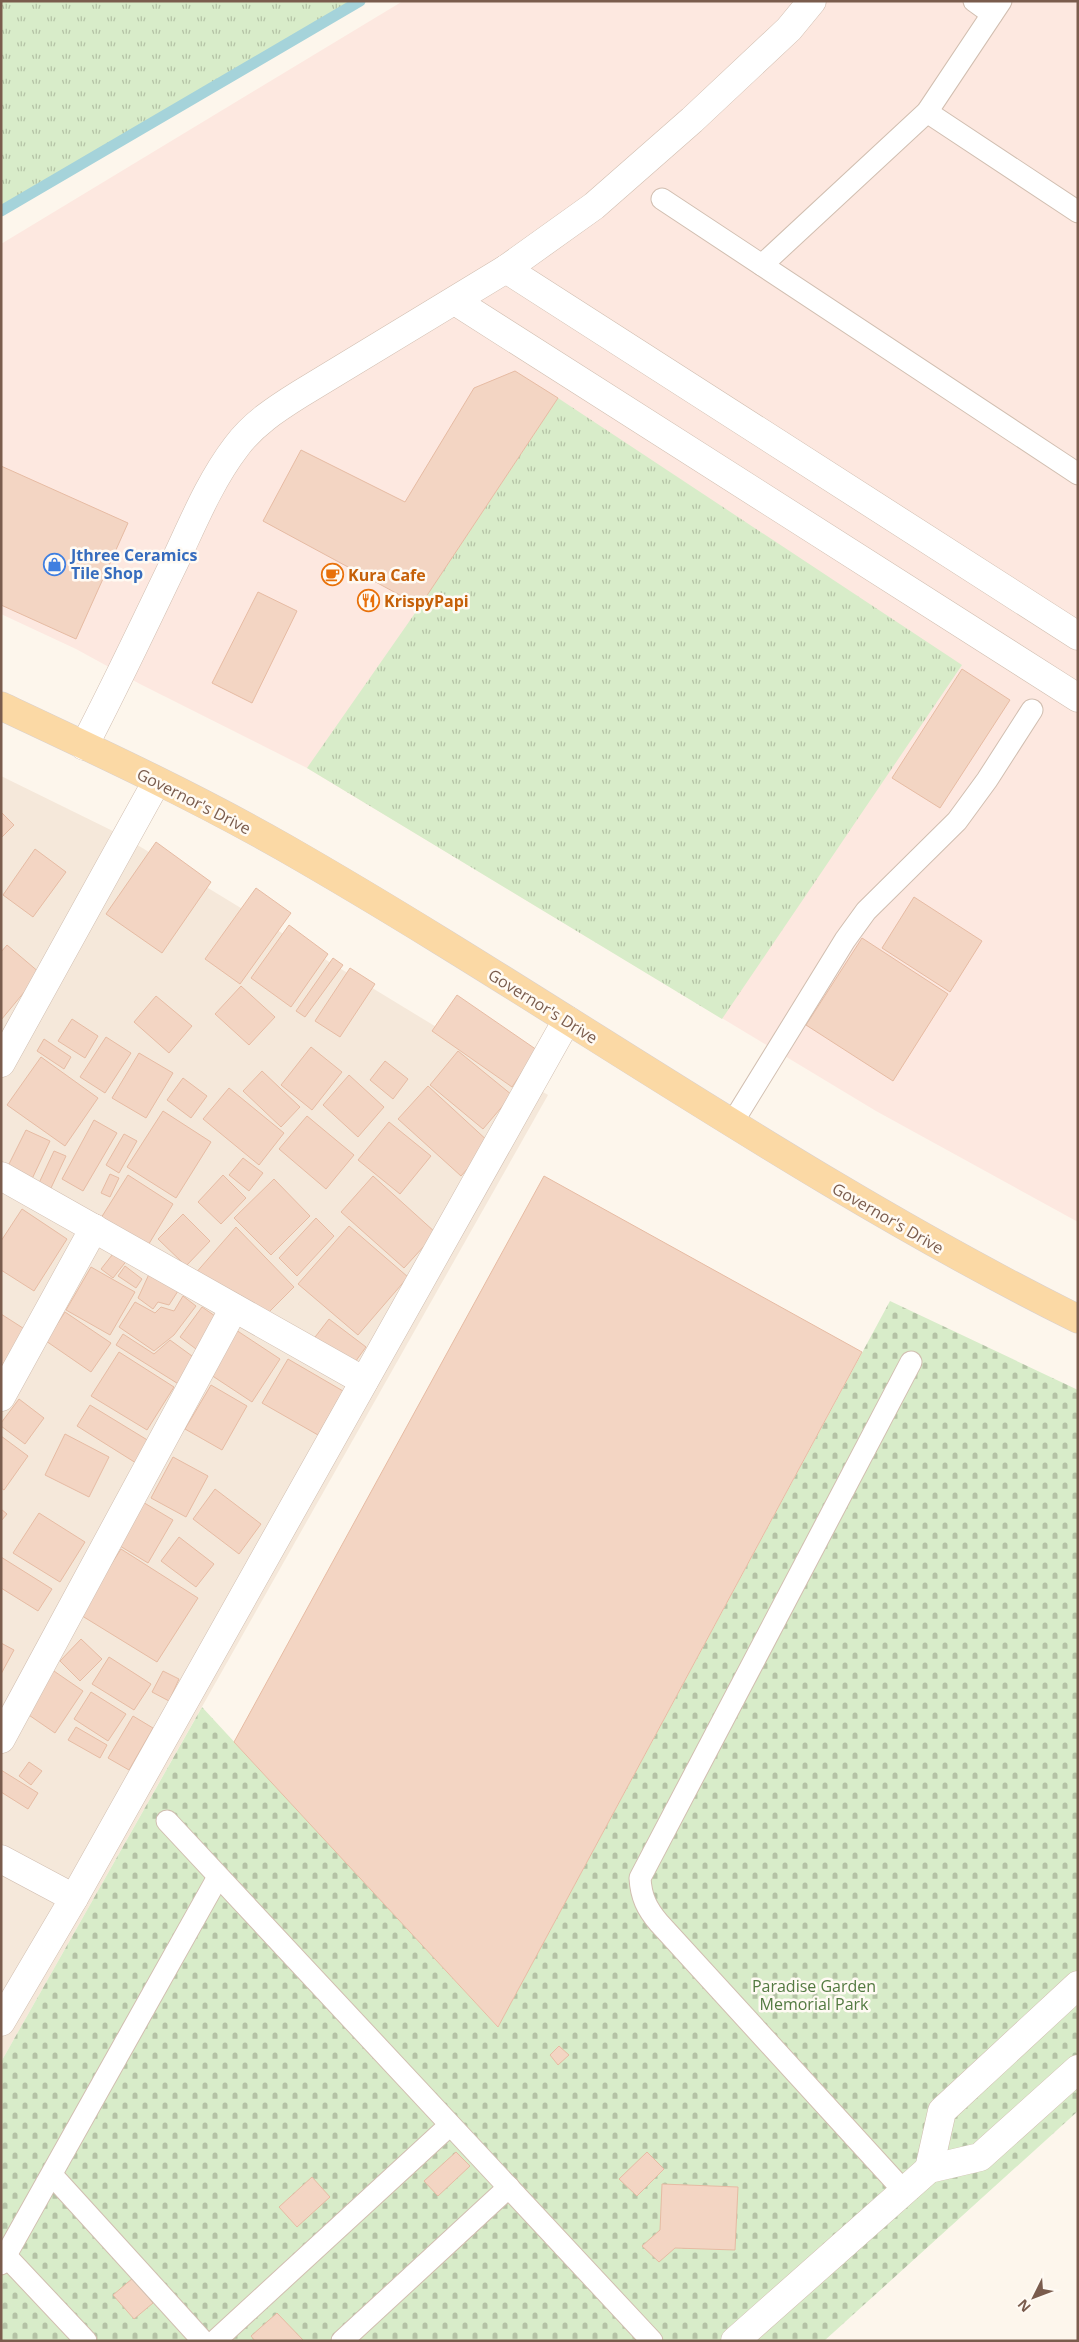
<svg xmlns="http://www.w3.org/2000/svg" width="1079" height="2342" font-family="'Open Sans',sans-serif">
	<defs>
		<pattern id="grass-tufts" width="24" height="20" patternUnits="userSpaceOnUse" patternTransform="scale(1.25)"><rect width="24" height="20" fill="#d8ecc9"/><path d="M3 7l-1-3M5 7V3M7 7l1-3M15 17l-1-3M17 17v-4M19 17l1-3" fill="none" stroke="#b4c2a5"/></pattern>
		<pattern id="cemetery-stones" width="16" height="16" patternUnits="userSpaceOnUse" patternTransform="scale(1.25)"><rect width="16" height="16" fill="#d8ecc9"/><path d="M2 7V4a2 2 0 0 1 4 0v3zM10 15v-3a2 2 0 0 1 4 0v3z" fill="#b4c2a5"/></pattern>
	</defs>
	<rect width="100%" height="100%" fill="#fdf6ec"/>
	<polygon fill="#f5e8da" points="1,776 121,835 548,1095 1,2062"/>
	<polygon fill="#fde8e0" points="403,1 1078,1 1078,1222 876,1111 307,768 140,684 76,649 1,614 1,244"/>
	<g fill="url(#grass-tufts)">
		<polygon points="1,1 360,1 1,211"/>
		<polygon points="558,398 962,665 722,1019 307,768 420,606"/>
	</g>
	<polygon fill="url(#cemetery-stones)" points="890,1301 1078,1390 1078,2111 824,2341 1,2341 1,2062 202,1707 498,2027"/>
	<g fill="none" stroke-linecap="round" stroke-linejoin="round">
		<polyline stroke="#a5d3da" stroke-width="11" points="1,211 360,1"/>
	</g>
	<g fill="#f3d5c3" stroke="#e6bba3">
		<polygon points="515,371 558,398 420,606 263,521 301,450 405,502 474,388"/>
		<polygon points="1,466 128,523 76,639 1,605"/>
		<polygon points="258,592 297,611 252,703 212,683"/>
		<polygon points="962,669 1010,700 940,808 892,778"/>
		<polygon points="1,812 14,825 1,838"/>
		<polygon points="156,842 211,882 162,953 106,914"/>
		<polygon points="35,849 66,872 33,917 3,895"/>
		<polygon points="256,888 291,913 240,984 205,959"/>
		<polygon points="914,897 982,941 950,992 882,948"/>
		<polygon points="289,925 328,954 291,1007 251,978"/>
		<polygon points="862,938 948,994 893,1081 806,1025"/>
		<polygon points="7,945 40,973 1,1020 1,952"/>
		<polygon points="333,958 343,965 305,1017 296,1011"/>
		<polygon points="350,968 375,984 340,1037 315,1021"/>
		<polygon points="241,986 275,1017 249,1045 215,1014"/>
		<polygon points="457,995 537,1050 512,1087 432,1031"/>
		<polygon points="156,996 192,1026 169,1053 134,1022"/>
		<polygon points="72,1019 98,1036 85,1058 58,1041"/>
		<polygon points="106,1037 131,1053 105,1093 80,1077"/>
		<polygon points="44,1039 71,1057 64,1069 37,1051"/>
		<polygon points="311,1047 342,1072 312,1110 281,1085"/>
		<polygon points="458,1051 512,1095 483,1129 430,1085"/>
		<polygon points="139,1053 173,1073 146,1118 112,1098"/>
		<polygon points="41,1057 98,1098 65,1146 7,1105"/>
		<polygon points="385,1061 408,1079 393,1099 370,1080"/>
		<polygon points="262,1071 300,1107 281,1127 243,1091"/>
		<polygon points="349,1075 384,1107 358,1137 323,1105"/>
		<polygon points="183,1078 207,1096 191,1118 167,1100"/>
		<polygon points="428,1086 490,1143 461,1176 398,1119"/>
		<polygon points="229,1088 284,1133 259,1165 203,1119"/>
		<polygon points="163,1111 211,1142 176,1198 127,1167"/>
		<polygon points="307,1116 354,1155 326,1189 279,1149"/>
		<polygon points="94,1120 117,1133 83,1191 62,1179"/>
		<polygon points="389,1122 431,1156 400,1194 358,1160"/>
		<polygon points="26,1130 50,1141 31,1181 6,1170"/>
		<polygon points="124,1134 137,1141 119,1173 106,1165"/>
		<polygon points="54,1151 66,1156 51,1188 39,1183"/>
		<polygon points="243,1158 263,1173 249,1191 229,1175"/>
		<polygon points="110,1174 119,1178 110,1197 101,1193"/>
		<polygon points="128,1175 173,1204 147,1247 101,1218"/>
		<polygon points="223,1175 246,1198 221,1224 198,1202"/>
		<polygon points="373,1176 436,1233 404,1268 341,1212"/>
		<polygon points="544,1176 862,1352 498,2027 234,1742"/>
		<polygon points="274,1179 310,1216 271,1255 234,1218"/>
		<polygon points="22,1209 67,1239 34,1291 1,1270 1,1241"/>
		<polygon points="183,1214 210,1241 186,1266 158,1239"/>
		<polygon points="316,1218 334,1236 297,1276 279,1258"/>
		<polygon points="349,1226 408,1277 358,1335 298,1284"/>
		<polygon points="236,1227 294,1287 265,1316 194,1275"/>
		<polygon points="116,1250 128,1259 113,1278 101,1269"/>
		<polygon points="125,1266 142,1279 136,1288 118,1276"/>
		<polygon points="91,1267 135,1292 110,1335 66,1310"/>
		<polygon points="150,1272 178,1291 169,1305 158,1302 153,1309 138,1298"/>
		<polygon points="183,1296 196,1306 174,1335 154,1351 119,1327 135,1302 155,1313 161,1307 174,1311"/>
		<polygon points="202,1307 218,1318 196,1349 180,1337"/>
		<polygon points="65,1312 111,1343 91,1372 46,1341"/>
		<polygon points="1,1314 26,1330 1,1367"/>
		<polygon points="329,1319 366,1347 350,1369 312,1341"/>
		<polygon points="236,1330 280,1359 252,1402 208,1373"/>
		<polygon points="123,1334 154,1354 170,1340 192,1356 180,1385 116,1345"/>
		<polygon points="119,1352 174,1387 147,1430 91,1396"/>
		<polygon points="288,1359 343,1391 318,1435 262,1403"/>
		<polygon points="211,1385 247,1406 222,1450 185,1429"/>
		<polygon points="19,1399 44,1418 25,1444 1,1426 1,1423"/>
		<polygon points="90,1405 149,1441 136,1463 77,1426"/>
		<polygon points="65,1434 109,1457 89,1497 45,1475"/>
		<polygon points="1,1436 28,1456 4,1490 1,1488"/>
		<polygon points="173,1457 208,1476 186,1517 151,1498"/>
		<polygon points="215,1489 261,1524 239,1554 193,1519"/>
		<polygon points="136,1498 173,1520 148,1563 110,1540"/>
		<polygon points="1,1509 7,1514 1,1521"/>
		<polygon points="39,1513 85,1542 60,1582 13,1553"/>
		<polygon points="179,1537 214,1564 196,1587 161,1561"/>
		<polygon points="121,1549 198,1598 157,1662 79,1614"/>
		<polygon points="1,1557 52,1589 38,1611 1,1588"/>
		<polygon points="81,1639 102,1659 80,1681 60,1661"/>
		<polygon points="1,1643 14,1650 1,1674"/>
		<polygon points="109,1657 151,1684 134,1710 92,1684"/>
		<polygon points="51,1669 83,1691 55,1733 23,1711"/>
		<polygon points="163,1671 179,1679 169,1701 152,1692"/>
		<polygon points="91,1692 126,1714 108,1741 74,1719"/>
		<polygon points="133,1716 153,1728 129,1770 108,1758"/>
		<polygon points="76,1727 107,1745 100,1758 68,1740"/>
		<polygon points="29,1762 42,1771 31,1785 19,1776"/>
		<polygon points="1,1770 38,1793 28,1809 1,1792"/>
		<polygon points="559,2046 569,2055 558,2065 550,2055"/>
		<polygon points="456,2152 470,2166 438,2196 424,2181"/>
		<polygon points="647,2152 664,2169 637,2196 619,2179"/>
		<polygon points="312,2177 330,2197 297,2227 279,2207"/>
		<polygon points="662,2184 738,2187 735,2250 675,2248 659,2262 642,2246 660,2230"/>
		<polygon points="133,2278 153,2303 134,2319 113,2295"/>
		<polygon points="277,2313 304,2341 255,2341 251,2336"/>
	</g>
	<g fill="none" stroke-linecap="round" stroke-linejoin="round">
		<defs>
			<g id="service">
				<polyline points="974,1 992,14"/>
				<polyline points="927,112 1078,212"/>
				<polyline points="662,199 1078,474"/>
				<polyline points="762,265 927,112 1001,1"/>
				<polyline points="731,1125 845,940 866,911 957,821 987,780 1032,710"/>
				<polyline points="167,1821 652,2341"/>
				<polyline points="52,2175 203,2341"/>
				<path d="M903,2190l-244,-267c-12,-14 -18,-26 -19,-45l271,-516"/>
				<polyline points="6,2256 86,2341"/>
				<polyline points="1,2264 218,1877"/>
				<polyline points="215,2341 450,2125"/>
				<polyline points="342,2341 509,2187"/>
			</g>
			<g id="minor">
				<polyline points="506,269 1078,636"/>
				<polyline points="455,301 1078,698"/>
				<path d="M84,746c32,-61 61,-123 91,-185 18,-38 35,-80 61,-114 17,-23 40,-38 64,-53l206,-125 88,-63 98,-86 97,-91 23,-28"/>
				<polyline points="1,1063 157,781"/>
				<polyline points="1,1176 364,1381"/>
				<polyline points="1,1397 94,1228"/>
				<polyline points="1,1739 234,1308"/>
				<polyline points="1,1859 74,1898"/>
				<polyline points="1,2022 74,1898 567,1020"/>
				<polyline points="929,2169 942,2111 1078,1985"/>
				<polyline points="735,2341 929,2169 980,2157 1078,2069"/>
			</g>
			<path id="primary" d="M1,706c96,45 193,90 284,142 267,153 517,334 793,471"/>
		</defs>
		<use href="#service" stroke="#d1beb0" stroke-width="23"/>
		<use href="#minor" stroke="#d1beb0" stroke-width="29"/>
		<use href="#primary" stroke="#dad1cd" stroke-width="29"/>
		<use href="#service" stroke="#fff" stroke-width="21"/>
		<use href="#minor" stroke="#fff" stroke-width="28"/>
		<use href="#primary" stroke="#fbd9a5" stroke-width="28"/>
	</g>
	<defs>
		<symbol id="shop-ring" viewBox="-11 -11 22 22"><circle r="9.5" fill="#fffaf3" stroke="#3f7fe0" stroke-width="1.5"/><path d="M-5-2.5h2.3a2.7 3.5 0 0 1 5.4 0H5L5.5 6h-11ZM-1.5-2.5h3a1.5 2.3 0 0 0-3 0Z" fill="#3f7fe0"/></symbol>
		<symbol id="cafe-ring" viewBox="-11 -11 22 22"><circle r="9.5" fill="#fffaf3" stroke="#e8710a" stroke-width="1.5"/><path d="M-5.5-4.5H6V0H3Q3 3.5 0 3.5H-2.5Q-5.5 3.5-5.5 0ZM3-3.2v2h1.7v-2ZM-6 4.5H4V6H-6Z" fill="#e8710a"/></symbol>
		<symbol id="restaurant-ring" viewBox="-11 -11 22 22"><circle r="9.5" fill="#fffaf3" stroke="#e8710a" stroke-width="1.5"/><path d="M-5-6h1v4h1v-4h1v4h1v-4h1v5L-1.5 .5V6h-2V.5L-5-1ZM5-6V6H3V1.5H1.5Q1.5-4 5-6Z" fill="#e8710a"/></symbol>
	</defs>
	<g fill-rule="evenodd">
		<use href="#shop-ring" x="42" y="552" width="25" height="25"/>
		<use href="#cafe-ring" x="320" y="562" width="25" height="25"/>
		<use href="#restaurant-ring" x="356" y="588" width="25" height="25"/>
	</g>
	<g text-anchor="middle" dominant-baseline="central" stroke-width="5" stroke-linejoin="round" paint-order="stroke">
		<g font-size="16" font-weight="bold" fill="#366cbe" stroke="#fffaf3" text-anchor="start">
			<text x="71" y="555">Jthree Ceramics<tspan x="71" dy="18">Tile Shop</tspan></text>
		</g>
		<g font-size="16" font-weight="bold" fill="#c56008" stroke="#fffaf3" text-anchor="start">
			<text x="348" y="575">Kura Cafe</text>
			<text x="384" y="601">KrispyPapi</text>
		</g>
		<g font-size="16" fill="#7a5c4d" stroke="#fffaf3">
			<text transform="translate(194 801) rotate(27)">Governor's Drive</text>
			<text transform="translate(543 1006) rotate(32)">Governor's Drive</text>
			<text transform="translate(888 1218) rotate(30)">Governor's Drive</text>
		</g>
		<g font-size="16" fill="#537a41" stroke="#fffaf3">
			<text x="814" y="1986">Paradise Garden<tspan x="814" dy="18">Memorial Park</tspan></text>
		</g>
	</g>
	<rect width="1079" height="2342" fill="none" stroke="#7a5c4d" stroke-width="5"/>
	<g transform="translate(1034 2297) rotate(228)" stroke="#fffaf3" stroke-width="4" paint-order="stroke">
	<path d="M0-4L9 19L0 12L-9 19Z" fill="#7a5c4d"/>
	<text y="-8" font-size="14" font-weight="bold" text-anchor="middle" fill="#7a5c4d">N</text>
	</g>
</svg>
